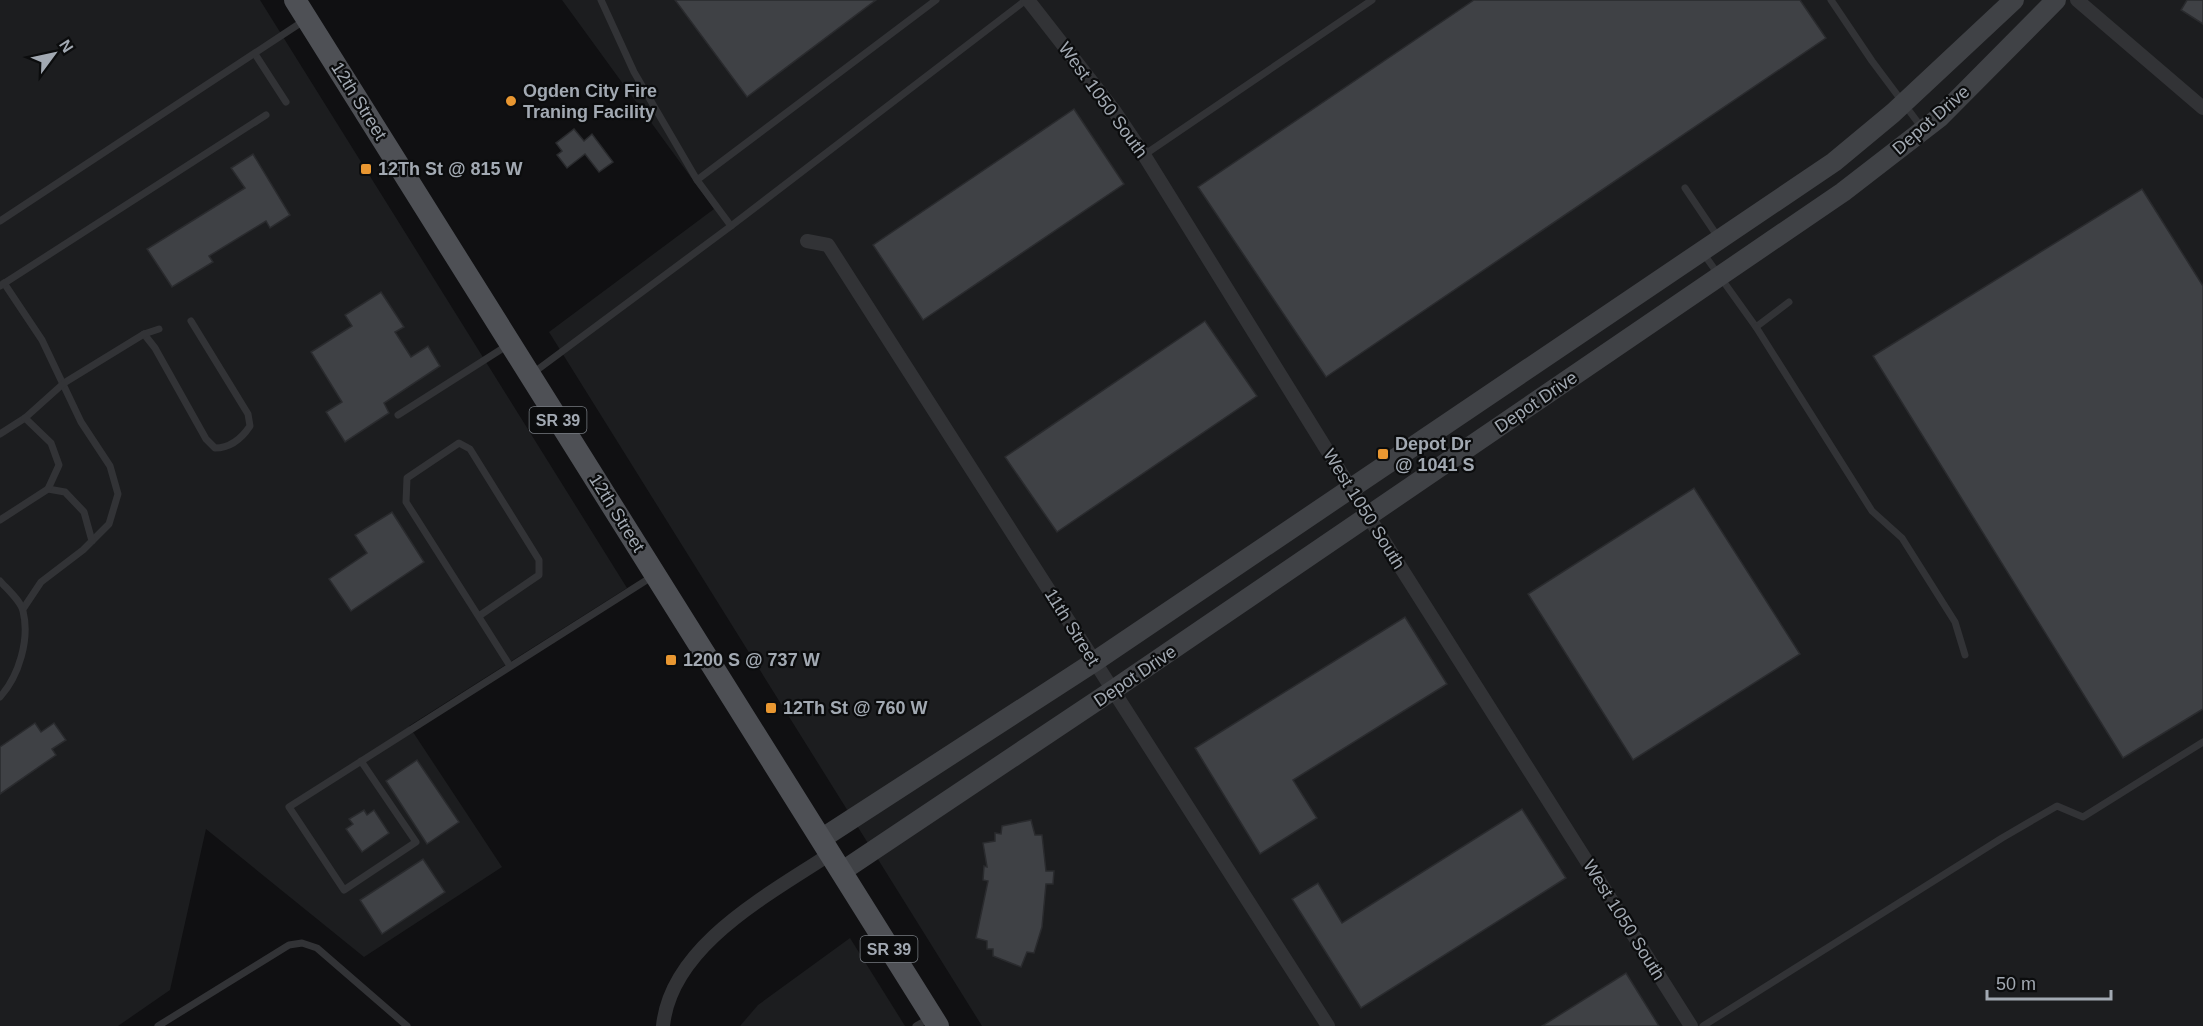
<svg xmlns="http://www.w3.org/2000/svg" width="2203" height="1026" font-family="Arial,sans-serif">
	<rect width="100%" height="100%" fill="#101012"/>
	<g fill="#1c1d1f">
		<polygon points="0,0 260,0 627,588 409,726 502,867 364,957 206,829 170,990 118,1026 0,1026"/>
		<polygon points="562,0 2203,0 2203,1026 982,1026 549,332 714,209"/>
		<polygon points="850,938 905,1026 740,1026 758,1005"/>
	</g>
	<g fill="#3f4145" stroke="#2a2b2e" stroke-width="1.5">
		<polygon points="675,0 876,0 747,97"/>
		<polygon points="1474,0 1800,0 1826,38 1326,377 1198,187"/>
		<polygon points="2187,0 2203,0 2203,24 2181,10"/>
		<polygon points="1074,109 1124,184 923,320 873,245"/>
		<polygon points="574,129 584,141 592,134 613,162 599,172 585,154 567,168 557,155 562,151 556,143"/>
		<polygon points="253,154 290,215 270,228 266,221 209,256 213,262 172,287 147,249 245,188 231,168"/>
		<polygon points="2142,189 2203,286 2203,709 2123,758 1873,356"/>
		<polygon points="381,292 404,327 395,332 411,357 428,346 440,366 384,403 389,413 345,442 326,412 342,402 311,352 352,326 345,315"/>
		<polygon points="1205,321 1257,396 1057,532 1005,457"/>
		<polygon points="1694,488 1800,654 1633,760 1528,594"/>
		<polygon points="392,512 424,562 351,611 329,579 367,553 355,535"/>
		<polygon points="1405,617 1447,684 1293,780 1317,818 1260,854 1195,748"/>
		<polygon points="35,723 41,732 54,723 66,740 52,749 56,755 0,794 0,747"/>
		<polygon points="417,760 459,822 427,844 386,781"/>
		<polygon points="1522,809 1566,878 1361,1008 1292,899 1318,883 1342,923"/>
		<polygon points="364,810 367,815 374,810 389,833 362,852 346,829 353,824 349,819"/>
		<polygon points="1031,820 1035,835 1042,835 1046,871 1054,871 1053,884 1046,884 1042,927 1034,953 1027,952 1021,967 993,956 993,949 987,949 987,941 976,938 988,881 983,880 984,866 987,867 983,843 995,841 995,833 1001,834 1002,826"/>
		<polygon points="423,859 445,892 382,934 360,900"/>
		<polygon points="1626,973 1659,1026 1542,1026"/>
	</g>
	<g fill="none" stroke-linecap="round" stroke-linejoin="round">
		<g stroke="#323336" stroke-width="7">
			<polyline points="601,0 634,72 697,180 731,226"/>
			<polyline points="1831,0 1872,61 1922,128"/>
			<polyline points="255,54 286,102"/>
			<polyline points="1144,155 1372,0"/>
			<polyline points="697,180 936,0"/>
			<polyline points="1685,188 1718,237"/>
			<polyline points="0,221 305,20"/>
			<polyline points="1703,253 1756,327 1789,302"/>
			<polyline points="4,283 42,340 81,422 110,466 118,494 109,524 83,550 41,582 23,609"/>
			<polyline points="0,286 266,115"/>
			<polyline points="1756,327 1872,511 1902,538 1955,622 1965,655"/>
			<path d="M144,334l11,14 51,91 9,9c15,0 27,-10 35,-22l-2,-12 -57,-93"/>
			<polyline points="533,373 731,226 1026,0"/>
			<polyline points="398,415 508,345"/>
			<polyline points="0,434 25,418 64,383 144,334 159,329"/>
			<polyline points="48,489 65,492 84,512 92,541"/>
			<polyline points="0,520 48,489 59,465 51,443 25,418"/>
			<path d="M0,581c7,8 21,20 23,30 7,28 -4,65 -23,86"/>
			<polyline points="479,616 539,575 539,560 470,449 459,443 407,478 406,502 510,666"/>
			<polyline points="361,761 416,842 344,890 289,807 653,576"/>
			<polyline points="158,1026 289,945 302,943 317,948 407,1026"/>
			<polyline points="916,1026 930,1018"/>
			<polyline points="1703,1026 2002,838 2057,806 2083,817 2203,742"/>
		</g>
		<g stroke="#323336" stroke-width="14">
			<polyline points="1028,0 1113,109 1144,155 1351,489 1691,1026"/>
			<polyline points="2077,0 2203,108"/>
			<polyline points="807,241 828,245 1328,1026"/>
			<path d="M663,1026c8,-81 107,-132 167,-172"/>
		</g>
		<g stroke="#404246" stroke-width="20">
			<polyline points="821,839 1094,662 1834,162 1893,113 2014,0"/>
			<polyline points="841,872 1113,690 1843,192 1940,117 2056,0"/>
		</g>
		<polyline stroke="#4e5055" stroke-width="22" points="295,0 938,1026"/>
	</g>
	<g fill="#e99731" stroke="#0b0c0d" stroke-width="2">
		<circle cx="511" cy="101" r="6"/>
		<rect x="360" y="163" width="12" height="12" rx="3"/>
		<rect x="1377" y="448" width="12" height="12" rx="3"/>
		<rect x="665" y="654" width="12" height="12" rx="3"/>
		<rect x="765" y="702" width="12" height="12" rx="3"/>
	</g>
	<g text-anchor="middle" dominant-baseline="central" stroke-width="4.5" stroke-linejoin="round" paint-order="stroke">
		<g fill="#0b0c0d" stroke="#757a80" stroke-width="1.5">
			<rect x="529.5" y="407" width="57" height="26" rx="4.5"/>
			<rect x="860.5" y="936" width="57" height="26" rx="4.5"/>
		</g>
		<g font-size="16" font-weight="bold" fill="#a2a9b2">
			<text x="558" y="420">SR 39</text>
			<text x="889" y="949">SR 39</text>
		</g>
		<g font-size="18" font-weight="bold" fill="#a2a9b2" stroke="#0b0c0d" text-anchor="start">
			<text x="523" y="91">Ogden City Fire<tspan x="523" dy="21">Traning Facility</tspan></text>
			<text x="378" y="169">12Th St @ 815 W</text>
			<text x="1395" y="444">Depot Dr<tspan x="1395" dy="21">@ 1041 S</tspan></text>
			<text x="683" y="660">1200 S @ 737 W</text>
			<text x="783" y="708">12Th St @ 760 W</text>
		</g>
		<g font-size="18" fill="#a2a9b2" stroke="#0b0c0d">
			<text transform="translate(1103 100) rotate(54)">West 1050 South</text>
			<text transform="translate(359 101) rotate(58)">12th Street</text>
			<text transform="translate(1931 120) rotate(-41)">Depot Drive</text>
			<text transform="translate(1536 402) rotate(-34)">Depot Drive</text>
			<text transform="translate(1364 509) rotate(58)">West 1050 South</text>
			<text transform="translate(617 513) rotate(58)">12th Street</text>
			<text transform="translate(1072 627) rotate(58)">11th Street</text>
			<text transform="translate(1135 676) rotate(-34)">Depot Drive</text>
			<text transform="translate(1624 920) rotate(58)">West 1050 South</text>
		</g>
	</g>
	<g transform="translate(54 54) rotate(57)" stroke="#0b0c0d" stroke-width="4.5" paint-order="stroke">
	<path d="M0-4.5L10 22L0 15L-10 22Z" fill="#a2a9b2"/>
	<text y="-9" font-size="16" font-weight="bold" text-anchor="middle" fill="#a2a9b2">N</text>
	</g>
	<path d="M1987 990v9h124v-9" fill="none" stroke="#a2a9b2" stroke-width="3"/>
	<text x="1996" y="990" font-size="18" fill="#a2a9b2" stroke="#0b0c0d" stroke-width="4.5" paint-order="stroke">50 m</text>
</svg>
